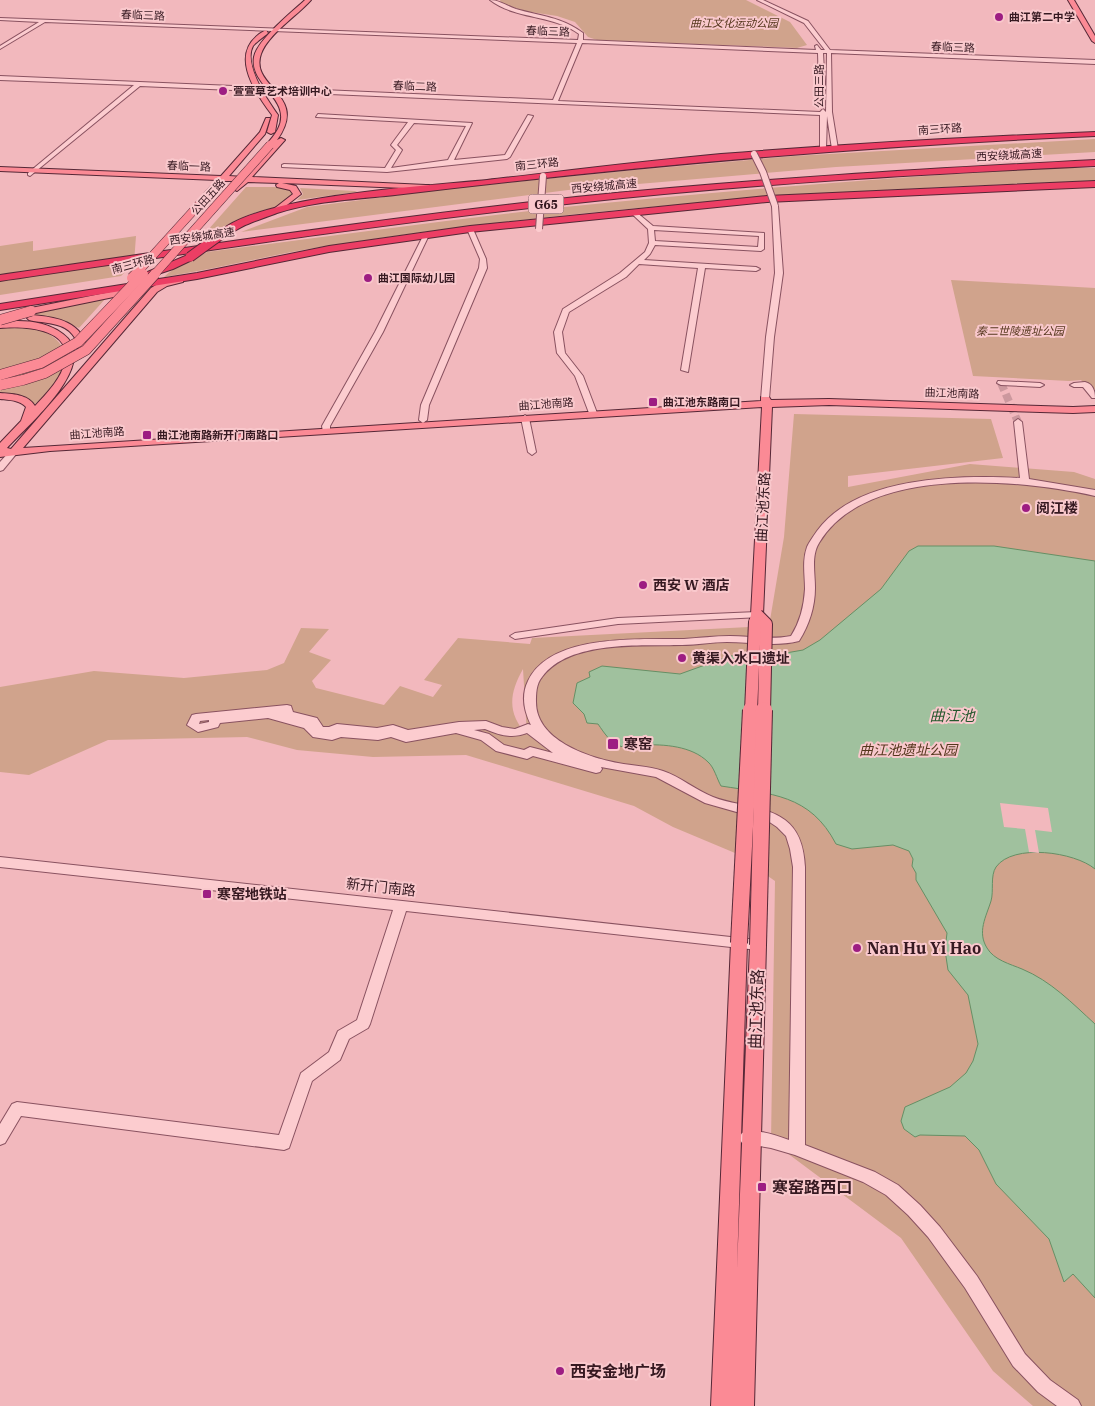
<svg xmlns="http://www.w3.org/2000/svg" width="1095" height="1406" font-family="'IBM Plex Serif','Noto Sans SC',serif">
	<rect width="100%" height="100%" fill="#f2b8bd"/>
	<g fill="#d0a38c" fill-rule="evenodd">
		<polygon points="500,0 746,0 790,22 807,45 797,48 597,40 588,37 575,22 557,16 524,11 501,3"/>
		<polygon points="1095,139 1095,152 836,167 568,190 241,232 307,207 454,188 635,170 794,156"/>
		<path d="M1045,168h50v13c-252,8 -505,25 -755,63 -59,8 -117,24 -176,33 10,-11 29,-16 43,-25 116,-15 232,-31 348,-44 164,-17 327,-30 490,-40z"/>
		<path d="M246,187h30l15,3 3,5c-11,12 -28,14 -43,19 -16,6 -27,15 -44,17z"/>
		<polygon points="300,188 355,191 357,192 297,200 303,194"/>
		<polygon points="136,236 134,263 121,276 0,295 0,246 33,241 33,251"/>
		<polygon points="951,280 1095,288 1095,389 1089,389 1081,380 1069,381 973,376"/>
		<path d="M106,298l-27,30c-17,-8 -33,-12 -51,-14z"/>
		<path d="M0,327c14,0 29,-1 42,4 41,16 17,54 -7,73l-11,-7 -24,-3z"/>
		<path d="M794,414l197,5 12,39 -155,18v11l122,-23 104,8 21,7v927h-62l-40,-35 -92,-133 -130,-97 4,-260 -40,-28 -62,-26 -39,-21 -168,-51 -93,2 -76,-7 -50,-13 -139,3 -79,35 -29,-3v-85l94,-16 90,7 83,-8 17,-7 17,-35 28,1 -20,23 22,8 -19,21 4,7 68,17 16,-19 33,11 9,-12 -18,-5 34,-42 72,6 2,-6 237,-12 15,-89zM523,669l4,66c-20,-22 -18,-41 -4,-66z"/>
	</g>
	<path fill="#a0c19e" stroke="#668f65" d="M918,546h76l101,15v308c-20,-17 -82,-26 -99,-2 -6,9 -2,24 -5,34 -5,16 -14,31 -4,47 7,12 23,16 35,21 29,12 50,34 73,55v274l-22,-24 -9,8 -15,-43 -53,-55 -17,-34 -14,-14 -45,-1 -5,2 -11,-8 -3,-8 4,-14 45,-20 16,-14 7,-12 5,-17 -10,-49 -20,-25 -3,-20 2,-17 -31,-53v-7l-4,-7 1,-7 -4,-8 -16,-6 -41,4 -16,-5c-26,-50 -65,-50 -115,-58 -4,-7 -7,-19 -13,-24 -16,-16 -44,-18 -66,-17 -8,0 -13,5 -22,1 -11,-5 -15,-12 -22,-22l-11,-1 -3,-9 -11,-11 4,-20 13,-6 -1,-5 13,-6 78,8 50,-18 50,-2 23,-4 17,-10 61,-51 28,-38z"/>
	<polygon fill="#f2b8bd" points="1000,803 1048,808 1052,832 1035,830 1039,853 1029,852 1025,829 1004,827"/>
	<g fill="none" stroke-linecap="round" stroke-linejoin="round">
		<polyline stroke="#cc989e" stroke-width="8" stroke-dasharray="8 4" stroke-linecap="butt" points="1001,383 1018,422"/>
		<defs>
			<g id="minor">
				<path d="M490,0c9,0 17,6 26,9 24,7 46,8 67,24v7l233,10 -1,-4 2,-1 4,5h4l-21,-27 -47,-23h6l45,21 22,29 265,10v4l-264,-11 1,59 6,37 -3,2 -3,-2 -5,-33 -1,33 -3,2 -3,-2v-34l-680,-29 -110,90 -2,-1v-2l106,-88 -134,-5v-4l553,24 24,-57 -532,-21 -45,27v-3l39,-24 -39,-2v-2l578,22 1,-6c-27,-20 -63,-14 -89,-34zM582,43l236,10 1,37 3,2 3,-2 -2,-37h4l-1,59 -3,-3 -3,3 -262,-11z"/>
				<path d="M318,114l154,9 -18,37 51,-5 23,-40 5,1 -23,41 -3,2 -120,13 -105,-5v-2l2,-1 101,4 11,-18 -5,-5 17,-23 -92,-5zM414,123l52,3 -18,34 -57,8 11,-18 -5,-5z"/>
				<polygon points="775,204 778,206 783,273 774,337 769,399 765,401 761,399 766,337 775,273 772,206"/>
				<path d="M631,211h4l18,15 111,7v16l-3,2 -106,-6 -5,9 -6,6 112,7 4,2 -4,2 -51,-3 -17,104 -7,-2 17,-102 -59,-4 -13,13 -57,35 -7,20 3,21 18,23 14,37 -4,3 -4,-3 -14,-37 -18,-23 -3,-21 9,-23 57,-36 25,-21 4,-9 -1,-14 -17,-16zM654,230l105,6 -1,11 -103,-6z"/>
				<polygon points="470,227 473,229 486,259 487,268 429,405 427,420 423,423 419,420 421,405 479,268 480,259 467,229"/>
				<polygon points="424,234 429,235 383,332 330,426 330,430 326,433 323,432 322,426 375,332"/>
				<polygon points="998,381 1040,383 1044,385 1040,387 1001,385 997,383"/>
				<path d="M1085,382c8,2 10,9 10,16h-3l-9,-11h-9l-4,-2 4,-2z"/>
				<polygon points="525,415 529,418 536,452 532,455 528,452 521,418"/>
				<path d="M1018,419l4,3 7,57 66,11v6c-76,-17 -229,-32 -276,47 -8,13 -4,30 -4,45 0,19 -6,37 -16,53 -24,6 -48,1 -72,1 -15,0 -30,3 -45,3 -41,1 -113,-5 -140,32 -6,7 -6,17 -6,25 0,38 51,55 82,61 15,3 30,3 45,8 18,6 32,19 50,26 23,9 51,8 72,23 15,11 19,29 20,47v278l70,27 23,13 22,20 20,22 37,49 48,78 25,26 28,20 3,6h-24l-19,-14 -25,-26 -48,-78 -37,-51 -20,-22 -22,-20 -23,-13 -68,-27 -24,-7 -29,-5 -3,-5 3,-5c14,-5 33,2 47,7l4,-273 -3,-18 -4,-13 -9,-9 -9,-6 -63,-18 -49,-26 -55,-10 1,2 -2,3 -4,1 -63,-17 -6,3 -31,-8 -15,-11 -25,-7 -50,9 -15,-5 -13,3 -37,-3 -9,3 -19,-3 -9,-9 -36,-10 -48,5 -2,4 -20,5 -11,-7 5,-10 4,-1 91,-9 4,1 2,6 24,6 6,9h6l8,-3 40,4 16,-3 15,5 51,-8 27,-1 16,6 13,2 13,-5 3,1c-7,-14 -10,-30 -3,-44 23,-48 112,-41 156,-42 15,-1 31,-3 46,-3 20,0 41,4 61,0 9,-14 13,-30 14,-47 0,-14 -3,-28 2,-42 2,-5 6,-10 10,-16 40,-55 141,-56 203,-53l-6,-56zM209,720v2l-10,2 1,-3zM485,729c14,6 27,10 42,4l26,20 -23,-6 -6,3 -20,-5 -15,-11 -15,-4z"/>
				<polygon points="13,450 17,453 3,470 0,471 0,462 10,451"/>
				<polygon points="757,612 761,613 762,615 761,617 618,624 515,639 510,636 515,633 618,618"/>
				<polygon points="0,857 758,940 763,941 765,945 763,949 758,950 406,911 370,1024 368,1028 349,1039 340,1060 312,1081 289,1148 284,1150 21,1116 5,1143 0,1145 0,1124 12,1104 17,1102 279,1135 301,1073 329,1052 338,1031 357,1020 393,910 0,867"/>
			</g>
			<g id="major">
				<path d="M305,0h6c-14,16 -43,34 -50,54 -12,34 49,40 16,86l4,-2 4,2 -33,37 174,8h3v4l-147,-6 14,3 5,8 -23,18 -4,-2 1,-2 18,-14 -3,-4 -13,-3 -1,-2 3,-2 -31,-1 -11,9 -4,-2 7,-8h-15l-5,3h-3v-4l-217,-9v-4l221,9 39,-44 6,-14h4l-5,16 -36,42 15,1 27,-30 -5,-2c4,-5 9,-10 12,-16 15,-30 -29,-43 -24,-72 3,-17 38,-45 51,-57z"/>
				<polygon points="1068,0 1074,0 1095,36 1095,43 1092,41"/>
				<path d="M266,30l2,3c-4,4 -12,9 -15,13 -10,18 15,55 25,69l-3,17 -4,2 -4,-2 5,-17c-19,-25 -45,-65 -6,-85z"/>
				<path d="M180,277l3,1v4l-16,4 -10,6 -134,156 738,-47v-4h8l2,3 58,-1 244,8 22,-1v6l-22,1 -244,-8 -57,2 -9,208 -3,10 -5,1 -6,-4 2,-7 11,-208 -712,44 -50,6v-14l21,-22 5,-14c-6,-7 -17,-7 -26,-8v-6c12,1 28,1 35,13 12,-13 27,-28 30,-45 7,-34 -44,-35 -65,-33v-6c21,-2 45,-2 63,12 39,29 -36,92 -56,114l4,1 140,-161 10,-6z"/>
				<polygon points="135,287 139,290 138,292 31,314 26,311 31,308"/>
				<path d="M32,315c26,2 51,7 56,36l-2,2h-6c-3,-5 -3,-10 -5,-15 -10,-17 -30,-14 -46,-18l-2,-2z"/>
				<polygon points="739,937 745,938 747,943 737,1269 750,945 752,940 758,939 764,940 766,945 754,1406 711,1406 731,943 733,938"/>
			</g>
			<g id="highway">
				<path d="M1095,132v4c-234,10 -467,31 -700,59 -38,4 -81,6 -118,18 -10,4 -20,7 -29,11 -10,3 -18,13 -28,11l-2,-2c40,-38 210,-47 269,-53 78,-9 156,-19 234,-26 125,-10 249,-17 374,-22z"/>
				<path d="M1095,160v6c-173,8 -347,18 -519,37 -193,20 -384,50 -576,78v-6c192,-28 383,-57 576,-78 173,-18 346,-28 519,-37z"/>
				<polygon points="1095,181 1095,187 767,202 470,232 329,252 197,279 0,310 0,304 197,273 329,246 470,226 767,196"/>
				<polygon points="190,254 195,257 194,259 173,269 143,279 138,276"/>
			</g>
		</defs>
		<use href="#minor" stroke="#895260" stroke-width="2"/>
		<use href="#major" stroke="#552736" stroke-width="2"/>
		<use href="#highway" stroke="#552736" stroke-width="2"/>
		<use href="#minor" fill="#fccccf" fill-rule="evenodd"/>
		<use href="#major" fill="#fb8a95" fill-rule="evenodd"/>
		<use href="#highway" fill="#ec3e64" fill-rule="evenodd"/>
		<defs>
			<g id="minor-bridge">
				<polyline points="754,154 763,172 775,206"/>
				<polyline points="539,229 543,176"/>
			</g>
			<g id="major-bridge-far3">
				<polyline points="135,275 214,188"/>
				<polyline points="141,275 143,273"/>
				<polyline points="154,275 270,145"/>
			</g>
			<g id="major-bridge-far2">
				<polyline points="132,278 136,274"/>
				<polyline points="0,320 31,311"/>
				<polyline points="0,375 41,363 78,342 143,274"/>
				<polyline points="0,385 23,380 45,373 86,350 155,274"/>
			</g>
			<g id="major-bridge-far1">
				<polyline points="757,615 766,624 764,711"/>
				<polyline points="751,711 755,622"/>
			</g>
			<g id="major-bridge">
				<polyline points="739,943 751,710"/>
				<polyline points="758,945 764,710"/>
			</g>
			<polyline id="highway-bridge" points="190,257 223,233"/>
		</defs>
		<use href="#minor-bridge" stroke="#895260" stroke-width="8" stroke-linecap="butt"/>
		<use href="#major-bridge-far3" stroke="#552736" stroke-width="9" stroke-linecap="butt"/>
		<use href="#major-bridge-far2" stroke="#552736" stroke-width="11" stroke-linecap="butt"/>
		<use href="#major-bridge-far1" stroke="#552736" stroke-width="14" stroke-linecap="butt"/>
		<use href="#major-bridge" stroke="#552736" stroke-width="18" stroke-linecap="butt"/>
		<use href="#highway-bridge" stroke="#552736" stroke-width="11" stroke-linecap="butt"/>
		<use href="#minor-bridge" stroke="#fccccf" stroke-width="6"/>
		<use href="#major-bridge-far3" stroke="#fb8a95" stroke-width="8"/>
		<use href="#major-bridge-far2" stroke="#fb8a95" stroke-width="10"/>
		<use href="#major-bridge-far1" stroke="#fb8a95" stroke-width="12"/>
		<use href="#major-bridge" stroke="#fb8a95" stroke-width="16"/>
		<use href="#highway-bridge" stroke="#ec3e64" stroke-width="9"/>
	</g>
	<g fill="#9d1d82" stroke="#f9c8cc" stroke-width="2">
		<circle cx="999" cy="17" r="5"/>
		<circle cx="223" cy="91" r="5"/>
		<circle cx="368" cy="278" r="5"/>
		<rect x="648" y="397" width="10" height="10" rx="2.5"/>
		<rect x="142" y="430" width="10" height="10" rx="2.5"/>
		<circle cx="1026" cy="508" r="5"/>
		<circle cx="643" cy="585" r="5"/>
		<circle cx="682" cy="658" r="5"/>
		<rect x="607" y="738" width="12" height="12" rx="2.5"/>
		<rect x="202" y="889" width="10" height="10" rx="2.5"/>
		<circle cx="857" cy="948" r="5"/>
		<rect x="757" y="1182" width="10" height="10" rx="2.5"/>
		<circle cx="560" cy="1371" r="5"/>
	</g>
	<g text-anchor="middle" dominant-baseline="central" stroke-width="4" stroke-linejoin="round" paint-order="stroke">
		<g font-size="11" fill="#361921" stroke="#f9c8cc">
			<text transform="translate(143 15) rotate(2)">春临三路</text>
			<text transform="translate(548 31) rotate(2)">春临三路</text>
			<text transform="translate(953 47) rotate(2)">春临三路</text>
			<text transform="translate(415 86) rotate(2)">春临二路</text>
			<text transform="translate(819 86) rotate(-90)">公田三路</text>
			<text transform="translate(940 129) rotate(-4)">南三环路</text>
			<text transform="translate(1009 155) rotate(-3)">西安绕城高速</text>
			<text transform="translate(537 164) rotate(-6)">南三环路</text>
			<text transform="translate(189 166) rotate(2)">春临一路</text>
			<text transform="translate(604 186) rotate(-5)">西安绕城高速</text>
			<text transform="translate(208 197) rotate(-48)">公田五路</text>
			<text transform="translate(202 236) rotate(-8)">西安绕城高速</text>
			<text transform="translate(133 264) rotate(-15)">南三环路</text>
			<text transform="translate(952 393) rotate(2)">曲江池南路</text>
			<text transform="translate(546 404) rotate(-4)">曲江池南路</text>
			<text transform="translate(97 433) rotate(-4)">曲江池南路</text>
		</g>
		<g font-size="11" font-weight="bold" fill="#361921" stroke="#f9c8cc" text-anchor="start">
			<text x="1009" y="17">曲江第二中学</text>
			<text x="233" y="91">萱萱草艺术培训中心</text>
			<text x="378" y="278">曲江国际幼儿园</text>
			<text x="663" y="402">曲江池东路南口</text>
			<text x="157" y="435">曲江池南路新开门南路口</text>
		</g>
		<g font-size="11" font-style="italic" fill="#55371d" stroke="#f9c8cc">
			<text x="734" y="23">曲江文化运动公园</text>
			<text x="1020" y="331">秦二世陵遗址公园</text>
		</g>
		<rect fill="#f9c8cc" stroke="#704e54" stroke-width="1" x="528.5" y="194.5" width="35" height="19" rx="4"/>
		<g font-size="12" font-weight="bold" fill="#361921">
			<text x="546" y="204">G65</text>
		</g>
		<g font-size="14" fill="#361921" stroke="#f9c8cc">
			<text transform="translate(763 507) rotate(-87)">曲江池东路</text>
			<text transform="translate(381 887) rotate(6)">新开门南路</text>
		</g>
		<g font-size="14" font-weight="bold" fill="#361921" stroke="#f9c8cc" text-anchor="start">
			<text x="1036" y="508">阅江楼</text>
			<text x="653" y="585">西安 W 酒店</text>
			<text x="692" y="658">黄渠入水口遗址</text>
			<text x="624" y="744">寒窑</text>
			<text x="217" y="894">寒窑地铁站</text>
		</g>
		<g font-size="14" font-style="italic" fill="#55371d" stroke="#f9c8cc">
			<text x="908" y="750">曲江池遗址公园</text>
		</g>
		<g font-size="15" font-style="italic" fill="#26582e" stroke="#f9c8cc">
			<text x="952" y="715">曲江池</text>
		</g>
		<g font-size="16" font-weight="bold" fill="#361921" stroke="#f9c8cc" text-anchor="start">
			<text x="867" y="948">Nan Hu Yi Hao</text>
			<text x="772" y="1187">寒窑路西口</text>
			<text x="570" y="1371">西安金地广场</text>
		</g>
		<g font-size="16" fill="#361921" stroke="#f9c8cc">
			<text transform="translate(756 1009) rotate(-88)">曲江池东路</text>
		</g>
	</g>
</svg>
